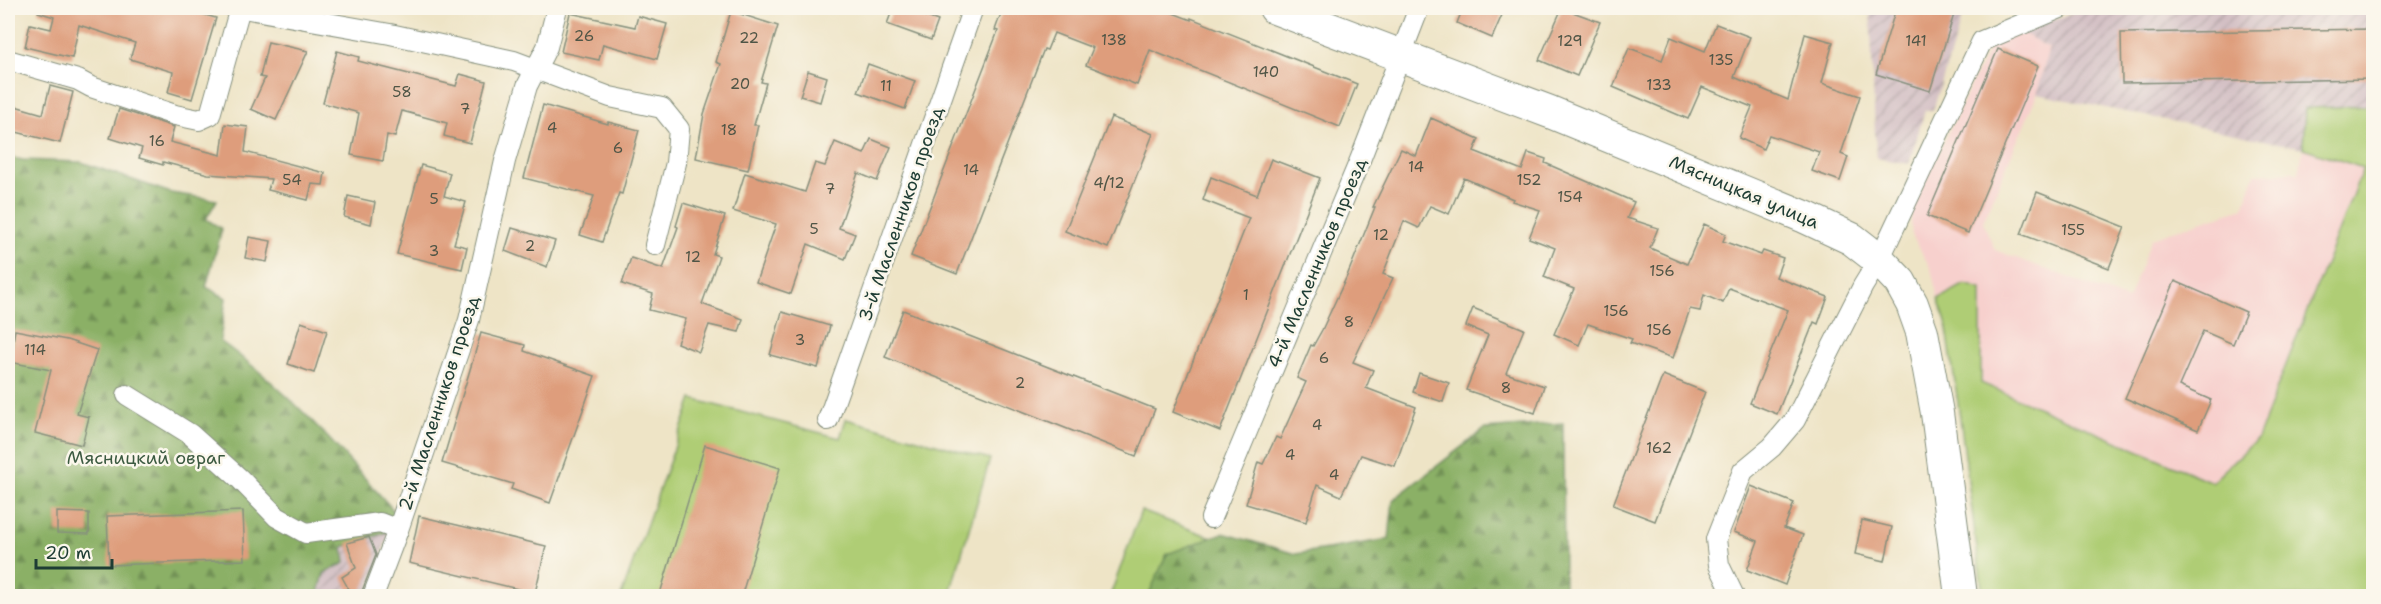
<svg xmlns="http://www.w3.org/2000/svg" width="2381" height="604" font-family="'Shantell Sans',sans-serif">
	<defs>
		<pattern id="industrial-furrows" width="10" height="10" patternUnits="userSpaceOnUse" patternTransform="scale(1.5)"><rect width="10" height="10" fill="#d2bec3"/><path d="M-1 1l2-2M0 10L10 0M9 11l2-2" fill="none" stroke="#aa9c9f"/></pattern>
		<pattern id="forest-firs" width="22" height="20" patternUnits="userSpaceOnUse" patternTransform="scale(1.5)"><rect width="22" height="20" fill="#8bb066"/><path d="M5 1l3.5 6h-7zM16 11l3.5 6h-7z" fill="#719055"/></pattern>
	</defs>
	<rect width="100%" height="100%" fill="#fbf7ec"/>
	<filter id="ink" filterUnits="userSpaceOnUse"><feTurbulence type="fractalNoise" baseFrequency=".0167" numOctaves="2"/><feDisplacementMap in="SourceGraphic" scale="12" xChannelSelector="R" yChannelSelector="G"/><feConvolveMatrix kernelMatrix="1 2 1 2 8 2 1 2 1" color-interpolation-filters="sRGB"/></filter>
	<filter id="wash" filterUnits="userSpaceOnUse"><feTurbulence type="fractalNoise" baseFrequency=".008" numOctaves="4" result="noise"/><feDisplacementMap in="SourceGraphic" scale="24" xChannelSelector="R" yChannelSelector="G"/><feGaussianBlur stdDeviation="1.35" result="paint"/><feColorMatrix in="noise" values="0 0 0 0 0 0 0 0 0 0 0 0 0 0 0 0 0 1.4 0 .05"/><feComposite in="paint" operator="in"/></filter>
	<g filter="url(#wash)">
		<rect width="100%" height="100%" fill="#eee4c6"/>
		<polygon fill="#f7d0cd" points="2019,31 2049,48 2037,94 1983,222 1995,250 2128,300 2152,238 2243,208 2255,174 2299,172 2303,148 2363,168 2257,440 2212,482 1981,383 1981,289 1965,284 1938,299 1931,269 1912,235 1911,219 1913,206 1992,42"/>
		<g fill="url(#industrial-furrows)">
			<polygon points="1870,8 2007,8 1984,12 1964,11 1933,110 1925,110 1909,164 1876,158"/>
			<polygon points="2089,8 2373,8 2373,106 2306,108 2303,148 2037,94 2049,48 2019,31"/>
			<polygon points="390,531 366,596 318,596 324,573 343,547"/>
		</g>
		<g fill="#afcd74" stroke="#678554" stroke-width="1.5">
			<polygon points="2373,106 2373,596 1983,596 1959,410 1946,322 1938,299 1965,284 1981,289 1981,383 2212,482 2257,439 2363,168 2303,148 2305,108"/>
			<polygon points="692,399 840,438 846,419 990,459 949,596 621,596"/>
			<polygon points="1141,511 1267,558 1258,596 1110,596"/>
		</g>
		<g fill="url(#forest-firs)" stroke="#55764d" stroke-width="1.5">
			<path d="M8,157l15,3 58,2 90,31 46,7 -11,19 16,10 -16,58 20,11 -6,43c70,50 119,108 175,171l-5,19 -47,16 2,16 -21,10 -6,23h-310z"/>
			<polygon points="1563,423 1564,596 1148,596 1167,554 1223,533 1296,554 1389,539 1393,500 1485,429"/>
		</g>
		<g id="blocks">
			<g fill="#de9d7b">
				<polygon points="39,8 180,8 216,18 192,99 168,92 173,72 130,59 135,43 79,25 72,58 25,47 30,24 51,29 54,17 38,12"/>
				<polygon points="893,8 902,8 938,21 931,40 887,24"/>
				<polygon points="1003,8 1160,8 1191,20 1191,18 1357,84 1340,127 1150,50 1137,85 1086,65 1093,48 1054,33 1047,50 1044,49 957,274 911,256 998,31 995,30"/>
				<polygon points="1463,8 1505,8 1492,38 1457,23"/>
				<polygon points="1562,8 1600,22 1577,76 1539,60"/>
				<polygon points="1896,8 1956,8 1930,91 1876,74"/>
				<polygon points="731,11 778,26 761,82 766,83 754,125 758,125 748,170 696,158 704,114 721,64 716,62"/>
				<polygon points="570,13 635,27 638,16 667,24 657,59 603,44 599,60 561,52"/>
				<polygon points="1716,24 1750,37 1734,77 1788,100 1805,34 1833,42 1822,83 1860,96 1841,154 1848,157 1840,181 1812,171 1819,152 1769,135 1763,149 1739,138 1752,107 1702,87 1688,119 1613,87 1629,48 1662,60 1671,37 1705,51"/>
				<polygon points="2372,29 2373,79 2122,83 2121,33"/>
				<polygon points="268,42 308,51 276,120 251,109 265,78 260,77"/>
				<polygon points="1998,49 2038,66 1968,233 1927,216"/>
				<polygon points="337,51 359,57 358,61 456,86 460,74 486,81 470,143 444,136 447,123 402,111 395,137 387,135 383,161 351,155 359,113 323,103"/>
				<polygon points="868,64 915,81 905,109 858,92"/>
				<polygon points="808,71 827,77 820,102 800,96"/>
				<polygon points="50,86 73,92 60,143 8,130 8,104 43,114"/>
				<polygon points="543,105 608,124 608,122 639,130 622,194 619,193 602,242 580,235 594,196 524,178"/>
				<polygon points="119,109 174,127 170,142 221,155 225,124 248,127 245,152 325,173 323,185 312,184 308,200 268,190 271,179 208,174 163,162 163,165 139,158 142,148 110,138"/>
				<polygon points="1111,117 1153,134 1108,248 1065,231"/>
				<polygon points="1431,118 1479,139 1474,151 1522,170 1528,153 1546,159 1545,163 1634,202 1627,218 1658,228 1650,248 1687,264 1704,224 1726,234 1723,241 1761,255 1763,251 1783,258 1776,277 1828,297 1818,324 1814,322 1777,414 1750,403 1788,310 1729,288 1723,303 1704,295 1700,311 1690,309 1673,358 1630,343 1632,339 1588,324 1579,345 1554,334 1574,289 1544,277 1555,248 1529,238 1540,210 1512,201 1513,199 1464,178 1449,214 1430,206 1419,228 1404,221 1383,274 1393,278 1353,362 1373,370 1366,388 1416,407 1395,466 1361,455 1341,496 1317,485 1306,522 1246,504 1258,462 1263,464 1276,437 1280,439 1306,382 1297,378 1311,345 1313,346 1322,330 1347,276 1375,207 1373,207 1401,149 1416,156"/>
				<polygon points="871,139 891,147 877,181 858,173 839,228 855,234 845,259 808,244 791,294 756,282 776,224 733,211 745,173 805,192 815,163 825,166 835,142 864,154"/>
				<polygon points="1271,159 1320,178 1220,431 1173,412 1249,218 1203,200 1211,177 1257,195"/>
				<polygon points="421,165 450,173 444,196 466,202 454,244 467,247 462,269 397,254"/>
				<polygon points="2037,192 2125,227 2109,268 2021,234"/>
				<polygon points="348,196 375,202 371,224 344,217"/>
				<polygon points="683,203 725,216 713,254 719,256 702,304 743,319 739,332 709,325 699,352 677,343 686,319 649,310 653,294 622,284 631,258 663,269 678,227 676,226"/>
				<polygon points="512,228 555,241 547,267 505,251"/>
				<polygon points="249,237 271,241 267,262 245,258"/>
				<polygon points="2175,281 2246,312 2233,344 2203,331 2179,386 2211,400 2198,430 2125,398"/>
				<polygon points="1473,308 1524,329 1506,373 1544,386 1535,413 1466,390 1488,335 1466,326"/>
				<polygon points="903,310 1155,409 1136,456 885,357"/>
				<polygon points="782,312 830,326 818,368 770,355"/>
				<polygon points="301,322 327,331 314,373 288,364"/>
				<polygon points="15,330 67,340 97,350 77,414 89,417 82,445 35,433 51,370 9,362"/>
				<polygon points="481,333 525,345 524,351 595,376 550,503 511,489 513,484 442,463"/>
				<polygon points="1419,373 1449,383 1443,402 1413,392"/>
				<polygon points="1663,375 1705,392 1655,521 1613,505"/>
				<polygon points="705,445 780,468 741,597 659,597"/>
				<polygon points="1751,486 1794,503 1784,528 1803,535 1785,585 1747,570 1758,541 1734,532"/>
				<polygon points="243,511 245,560 109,565 107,516"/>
				<polygon points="57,512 89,513 89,534 57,533"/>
				<polygon points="419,516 546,546 535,593 409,563"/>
				<polygon points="1862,520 1892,527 1885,561 1855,554"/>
				<polygon points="369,537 376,555 362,591 353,597 342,577 356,568 347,543"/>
			</g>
		</g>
	</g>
	<g filter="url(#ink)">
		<use href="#blocks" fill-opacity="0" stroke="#86907d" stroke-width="1.5"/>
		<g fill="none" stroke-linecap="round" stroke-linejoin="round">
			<defs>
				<g id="street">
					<polyline points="243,8 390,34 514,61 610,97 662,108 679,129 676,163 655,245"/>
					<polyline points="8,60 78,80 91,87 175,115 199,120 210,115 240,8"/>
					<polyline points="127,395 190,434 240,479 277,517 306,533 380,523 398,530"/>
					<polyline points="828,420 973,8"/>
					<polyline points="1211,518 1360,160 1419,8"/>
					<polyline points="373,596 398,530 469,320 505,161 527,86 547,47 557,8"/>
					<polyline points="1734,596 1719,565 1716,539 1743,471 1772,447 1795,420 1863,286 1879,260 1982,41 2060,8"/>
				</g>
				<polyline id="primary" points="1275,8 1550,112 1805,217 1852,239 1879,260 1900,282 1912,304 1922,332 1937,413 1961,596"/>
			</defs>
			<use href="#street" stroke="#86907d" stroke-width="22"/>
			<use href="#primary" stroke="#86907d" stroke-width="34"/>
			<use href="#street" stroke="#fff" stroke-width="20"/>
			<use href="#primary" stroke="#fff" stroke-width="32"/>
		</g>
	</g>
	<g text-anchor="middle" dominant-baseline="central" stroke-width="5" stroke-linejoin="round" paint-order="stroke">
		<g font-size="15" fill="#4f5546">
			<text x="584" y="36">26</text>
			<text x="749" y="38">22</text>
			<text x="1114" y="40">138</text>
			<text x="1570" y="41">129</text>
			<text x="1916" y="41">141</text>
			<text x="1721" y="60">135</text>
			<text x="1266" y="72">140</text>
			<text x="740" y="84">20</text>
			<text x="1659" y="85">133</text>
			<text x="886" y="86">11</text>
			<text x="402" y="92">58</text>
			<text x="465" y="109">7</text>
			<text x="552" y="128">4</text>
			<text x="729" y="130">18</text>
			<text x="157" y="141">16</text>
			<text x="618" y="148">6</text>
			<text x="1416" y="167">14</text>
			<text x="971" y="170">14</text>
			<text x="292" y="180">54</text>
			<text x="1529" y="180">152</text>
			<text x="1109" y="183">4/12</text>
			<text x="830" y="189">7</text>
			<text x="1570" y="197">154</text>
			<text x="434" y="199">5</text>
			<text x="814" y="229">5</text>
			<text x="2073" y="230">155</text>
			<text x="1381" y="235">12</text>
			<text x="530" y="246">2</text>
			<text x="434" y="251">3</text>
			<text x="693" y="257">12</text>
			<text x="1662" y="271">156</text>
			<text x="1246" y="295">1</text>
			<text x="1616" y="311">156</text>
			<text x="1349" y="322">8</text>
			<text x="1659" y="330">156</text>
			<text x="800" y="340">3</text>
			<text x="35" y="350">114</text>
			<text x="1324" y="358">6</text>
			<text x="1020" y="383">2</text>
			<text x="1506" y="388">8</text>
			<text x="1317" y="425">4</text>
			<text x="1659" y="448">162</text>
			<text x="1290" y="455">4</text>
			<text x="1334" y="475">4</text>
		</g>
		<g font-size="18" fill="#1f3d34" stroke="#fbf7ec">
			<text transform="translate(1744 192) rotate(23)">Мясницкая улица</text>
			<text transform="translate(901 214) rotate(-71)">3-й Масленников проезд</text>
			<text transform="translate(1317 263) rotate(-67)">4-й Масленников проезд</text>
			<text transform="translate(439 403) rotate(-72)">2-й Масленников проезд</text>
		</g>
		<g font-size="18" fill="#3c5a41" stroke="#fbf7ec">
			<text x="146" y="458">Мясницкий овраг</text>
		</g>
	</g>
	<rect width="2381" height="604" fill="none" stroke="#fbf7ec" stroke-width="30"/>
	<path d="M36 559v9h76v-9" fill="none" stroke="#1f3d34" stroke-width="3"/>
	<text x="45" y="559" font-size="18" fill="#1f3d34" stroke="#fbf7ec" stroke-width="4.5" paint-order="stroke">20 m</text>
</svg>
